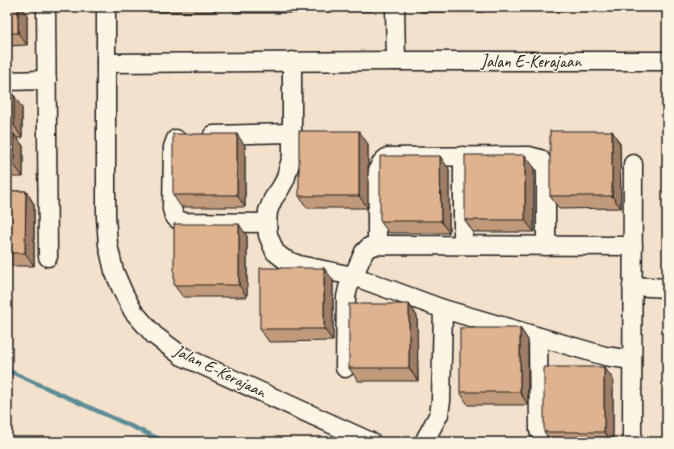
<svg xmlns="http://www.w3.org/2000/svg" width="674" height="449" font-family="Caveat,sans-serif">
	<rect width="100%" height="100%" fill="#f4e1cc"/>
	<filter id="ink" filterUnits="userSpaceOnUse"><feTurbulence type="fractalNoise" baseFrequency=".025" numOctaves="2"/><feDisplacementMap in="SourceGraphic" scale="8" xChannelSelector="R" yChannelSelector="G"/><feConvolveMatrix kernelMatrix="1 2 1 2 8 2 1 2 1" color-interpolation-filters="sRGB"/></filter>
	<g filter="url(#ink)">
		<g fill="none" stroke-linecap="round" stroke-linejoin="round">
			<polyline stroke="#5d8c96" stroke-width="4.5" points="7,370 166,442"/>
			<defs>
				<g id="street">
					<polyline points="46,7 48,257"/>
					<polyline points="106,7 106,217 108,245 114,271 123,292 133,311 154,335 182,356 371,442"/>
					<polyline points="395,7 396,61"/>
					<polyline points="292,61 292,156 285,180 280,189 273,199 268,211 267,223 268,235 275,252 284,259 299,265 353,276 443,309 605,356 632,360"/>
					<polyline points="106,63 396,61 667,61"/>
					<polyline points="7,81 47,80"/>
					<polyline points="213,135 292,133"/>
					<path d="M176,139l-3,8 -1,62c2,8 4,11 12,13l83,1"/>
					<polyline points="463,156 463,245"/>
					<path d="M377,245v-71c2,-8 4,-13 11,-17l141,-1 11,3 6,9v78"/>
					<polyline points="632,286 667,288"/>
					<polyline points="538,337 539,431"/>
					<polyline points="345,368 346,297 348,288 364,252 369,247 377,245 633,246"/>
					<polyline points="424,442 439,414 441,401 443,309"/>
					<polyline points="632,442 633,164"/>
				</g>
			</defs>
			<use href="#street" stroke="#1c1c1c" stroke-width="21"/>
			<use href="#street" stroke="#fcf5e5" stroke-width="18"/>
		</g>
		<g fill="#c19a7c" stroke="#1c1c1c">
			<polygon points="7,7 27,15 27,45 7,46"/>
			<polygon points="150,7 215,7 215,12 153,12"/>
			<polygon points="229,7 296,7 296,13 234,13"/>
			<polygon points="308,7 373,7 373,11 311,12"/>
			<polygon points="418,7 483,7 483,12 421,12"/>
			<polygon points="499,7 563,7 563,11 502,11"/>
			<polygon points="579,7 644,7 644,11 582,11"/>
			<polygon points="7,95 22,108 22,138 17,138 23,146 23,177 7,177"/>
			<polygon points="612,131 620,144 621,208 559,209 550,196"/>
			<polygon points="368,144 368,208 307,208 299,196"/>
			<polygon points="245,146 245,207 181,207 173,195"/>
			<polygon points="534,167 534,232 473,232 465,220"/>
			<polygon points="449,169 449,233 389,233 380,221"/>
			<polygon points="7,191 26,191 34,204 34,266 7,266"/>
			<polygon points="247,236 247,297 183,297 174,285"/>
			<polygon points="333,280 333,341 269,342 260,329"/>
			<polygon points="409,304 417,316 418,381 358,381 349,368"/>
			<polygon points="520,328 528,340 528,405 468,405 460,392"/>
			<polygon points="604,367 613,379 613,442 552,442 544,432"/>
		</g>
		<g fill="#9d7d65" stroke="#1c1c1c">
			<polygon points="18,7 21,7 27,15 27,45 18,33"/>
			<polygon points="211,7 215,7 215,12"/>
			<polygon points="291,7 296,7 296,13"/>
			<polygon points="370,7 373,7 373,11"/>
			<polygon points="480,7 483,7 483,12"/>
			<polygon points="561,7 563,7 563,11"/>
			<polygon points="641,7 644,7 644,11"/>
			<polygon points="14,95 22,108 22,138 14,125"/>
			<polygon points="359,131 368,144 368,208 359,196"/>
			<polygon points="612,131 620,144 621,208 612,196"/>
			<polygon points="14,134 23,146 23,177 14,165"/>
			<polygon points="237,134 245,146 245,207 237,195"/>
			<polygon points="525,155 534,167 534,232 525,220"/>
			<polygon points="440,156 449,169 449,233 441,221"/>
			<polygon points="26,191 34,204 34,266 25,253"/>
			<polygon points="239,224 247,236 247,297 239,285"/>
			<polygon points="324,268 333,280 333,341 324,329"/>
			<polygon points="409,304 417,316 418,381 409,368"/>
			<polygon points="520,328 528,340 528,405 520,392"/>
			<polygon points="604,367 613,379 613,442 612,442 604,432"/>
		</g>
		<g fill="#e0b390" stroke="#1c1c1c">
			<rect x="7" y="7" width="11" height="26"/>
			<polygon points="7,95 14,95 14,125 7,126"/>
			<rect x="299" y="131" width="60" height="65"/>
			<rect x="550" y="131" width="62" height="65"/>
			<rect x="7" y="134" width="7" height="31"/>
			<rect x="173" y="134" width="64" height="61"/>
			<rect x="465" y="155" width="60" height="65"/>
			<polygon points="380,156 440,156 441,221 380,221"/>
			<polygon points="7,191 26,191 25,253 7,253"/>
			<rect x="174" y="224" width="65" height="61"/>
			<rect x="260" y="268" width="64" height="61"/>
			<rect x="349" y="304" width="60" height="64"/>
			<rect x="460" y="328" width="60" height="64"/>
			<rect x="544" y="367" width="60" height="65"/>
		</g>
	</g>
	<g text-anchor="middle" dominant-baseline="central" stroke-width="3" stroke-linejoin="round" paint-order="stroke">
		<g font-size="17" fill="#1c1c1c" stroke="#fcf5e5">
			<text x="531" y="61">Jalan E-Kerajaan</text>
			<text transform="translate(220 371) rotate(26)">Jalan E-Kerajaan</text>
		</g>
	</g>
	<rect width="674" height="449" fill="none" stroke="#fcf5e5" stroke-width="24"/>
	<rect x="12" y="12" width="650" height="425" fill="none" stroke="#1c1c1c" stroke-width="1.5" filter="url(#ink)"/>
</svg>
